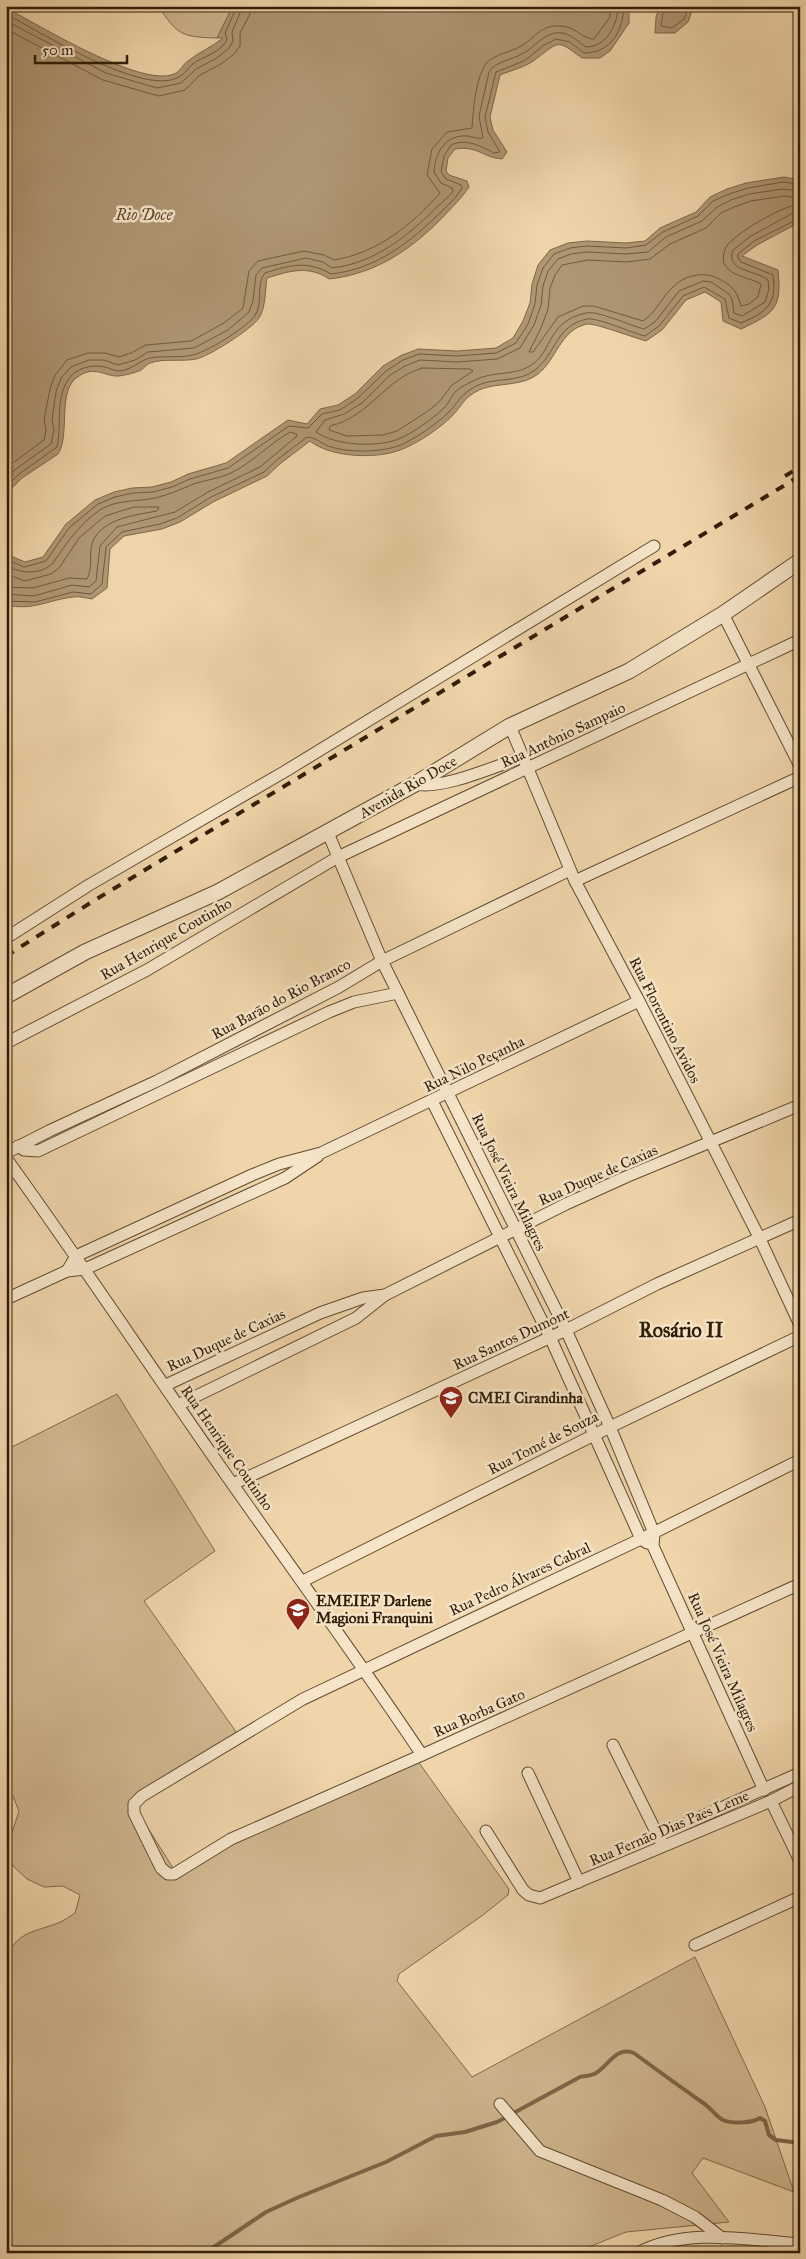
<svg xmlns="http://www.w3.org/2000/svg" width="806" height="2259" font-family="'IM FELL Great Primer',serif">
	<rect width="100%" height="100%" fill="#f0d5ab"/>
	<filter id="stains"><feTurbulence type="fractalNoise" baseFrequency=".004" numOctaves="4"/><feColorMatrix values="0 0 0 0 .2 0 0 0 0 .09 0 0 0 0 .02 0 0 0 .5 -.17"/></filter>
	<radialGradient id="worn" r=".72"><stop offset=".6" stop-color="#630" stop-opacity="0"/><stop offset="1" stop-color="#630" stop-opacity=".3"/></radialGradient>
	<g fill="#d0b68f" stroke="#806a4b">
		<path d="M158,6h75l-16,32c-36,-1 -39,-3 -59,-32z"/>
		<path d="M117,1394l98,157 -71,50 95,135 -105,70 41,65 240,-114 94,132 -1,6 -25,20 -84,59 -2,7 75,96 223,-120 70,150 29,85 -91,-34 -11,15 37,49 -103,10 -52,21h-568v-296c12,-26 29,-25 52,-34 6,-2 12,-7 17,-10l5,-18 -17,-9 -19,1 -17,-8 -14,-13 -6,-18 12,-37 -7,-17 -6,-2v-342z"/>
	</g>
	<g fill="#af9673" stroke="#7d6648">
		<path d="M233,6h396v17l-19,28 -10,7h-18c-25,-18 -21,-18 -46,1 -10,8 -24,11 -36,16l-10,42 3,13 14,22 -5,7c-18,-1 -25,-14 -47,-10l-7,9 -2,13 3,4 18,6 2,6c-8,12 -16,19 -25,29 -32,33 -68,58 -115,63 -20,-14 -40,-8 -62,-1 -2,12 -1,29 -8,40 -7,11 -51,39 -63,41 -15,3 -32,-1 -46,4 -3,1 -6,5 -9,7 -6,3 -15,5 -22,6 -14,1 -24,-11 -40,0 -23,13 -8,58 -21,78l-36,24 -16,16v-486c33,17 135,80 168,66 6,-2 9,-10 14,-13 11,-9 24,-14 35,-23h-6z"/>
		<polygon points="660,6 694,6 688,22 675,33 655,33 656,17"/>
		<path d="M784,177l16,3v42l-43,23 -15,11 36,14c4,38 -3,43 -37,59l-18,-8 -2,-19 -16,-10 -19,8 -24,30 -16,11c-11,-3 -51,-18 -59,-17 -27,6 -30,35 -49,50 -16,13 -41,8 -59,16 -16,8 -16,15 -27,26 -12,12 -31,25 -47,32 -25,12 -74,10 -95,-7l-29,22 -14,13 -54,26 -33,20 -18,7 -38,7 -14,13 -3,39 -15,11c-6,-1 -13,-3 -19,-2 -25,3 -40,14 -67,8v-51l19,8 18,-5 23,-33 29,-24 19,-8 18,-4 20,-1 19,-5 17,-8 38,-11 62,-43 19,4 13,-15 18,-4 17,-11 28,-28 17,-10 18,-7 39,2 39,-3 17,-10 10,-17 7,-18 2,-19 6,-19 12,-15 18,-7 19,-2 39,2 19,-2 15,-13 36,-16 14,-15 17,-8 19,-6z"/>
	</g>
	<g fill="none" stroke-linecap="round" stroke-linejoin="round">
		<g stroke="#705a3d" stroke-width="1">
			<polyline points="664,6 661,26 672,28 684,19 689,6"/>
			<path d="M6,14c34,18 135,81 171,64 8,-3 12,-13 20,-17 10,-5 26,-11 30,-22l-2,-6 12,-27"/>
			<polyline points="6,21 106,73 157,88 181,83 196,69 217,58 229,48 233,41 232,32 243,6"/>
			<polyline points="6,29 103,80 159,96 185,90 200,75 221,64 234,54 240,46 240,33 250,14 251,6"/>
			<path d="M800,191l-17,-2 -34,5 -18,6 -14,7 -15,14 -36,16 -18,15 -22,2 -39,-2 -16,2 -13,5 -10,12 -5,15 -2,19 -7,20 -14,23 -23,11 -40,3 -37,-2 -15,6 -15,9 -28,28 -18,11 -19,6 -9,12c20,14 63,16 85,6 14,-7 32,-19 43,-30 5,-5 7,-11 11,-16 5,-5 14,-9 20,-12 17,-9 39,-4 55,-14 24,-15 16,-44 56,-53 11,-3 45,13 58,16l11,-7 24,-31 24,-10 8,1 18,12 3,5 2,14 8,3 23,-14 4,-13 -1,-9c-11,-10 -43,-8 -35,-30l18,-14 42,-23 7,-1"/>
			<path d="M800,198l-16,-2 -33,5 -17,6 -13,6 -15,15 -36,16 -20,15 -23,3 -39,-2 -26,5 -7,10 -5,13 -2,21 -7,19 -12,24h4l25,-35 25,-11h11l49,15c14,-9 19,-25 31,-35 13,-12 32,-15 47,-6 13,7 16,12 20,26l8,-2 9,-7 3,-13c-16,-9 -47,-9 -35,-37 9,-14 58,-42 74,-43"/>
			<path d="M422,368l48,1 3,2 -21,14 -13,17 -11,9 -31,20 -14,4 -36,1 -18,-6 1,-4c41,-10 53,-46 92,-58z"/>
			<path d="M6,468l38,-28 2,-10 -2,-11 6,-30 5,-14 12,-15 21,-7h17l14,4 12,-4 15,-8 45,-4 33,-18 19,-15 6,-37 9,-10 46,-10 20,4 10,5c43,-7 78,-35 106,-67l-13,-18 5,-26 15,-17 25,-4c1,-16 4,-60 19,-69 10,-6 22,-8 32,-14 11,-7 18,-19 33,-19 18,-2 27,14 38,13l16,-22 1,-11"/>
			<path d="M6,478l10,-9 35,-25 3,-14 -2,-10 4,-28 5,-14 10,-11 18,-7h15l14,5 17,-5 13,-8 46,-4 34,-18 21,-18 4,-11 3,-26 6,-7 44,-10 17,4 9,6c43,-5 76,-32 105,-61 5,-5 12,-10 16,-16l-1,-3 -11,-5 -7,-11c1,-20 12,-38 34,-36 5,1 10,3 15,2l-4,-22 10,-44c6,-11 23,-12 33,-18 12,-6 19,-18 33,-21 13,-2 21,7 31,14 20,0 32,-22 32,-41"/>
			<path d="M6,487l13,-13 38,-27c5,-22 -2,-47 11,-67 7,-12 24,-16 37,-13 5,1 9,4 15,4 14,-2 21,-12 31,-13 14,-3 32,1 45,-4 12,-4 27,-13 37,-20 7,-5 16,-11 21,-17 10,-12 1,-33 11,-44 25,-8 42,-13 66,1 46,-5 79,-32 111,-63 8,-8 15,-14 20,-23l-1,-3 -15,-6 -5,-7 3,-16 7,-11c15,-7 30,1 43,8l6,-1 -12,-20 -3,-15 11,-45 28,-11 20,-16 12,-6 14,3 14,11c27,0 39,-22 40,-47"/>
			<polyline points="6,559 24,567 46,561 69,528 98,504 115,497 133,493 153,492 172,487 190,479 228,468 289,426 308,428 322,414 340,410 358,398 386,371 403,360 419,354 457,356 496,353 516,343 528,324 535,304 537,285 543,268 554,254 570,248 587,246 626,248 646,245 663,232 698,216 713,201 729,194 748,188 783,182 800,184"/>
			<path d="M6,566c15,7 33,10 47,-3 14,-20 26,-39 47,-53 17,-11 37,-8 55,-12 13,-3 24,-8 36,-13 13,-5 27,-6 40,-12 22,-11 38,-29 59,-41l7,2 -1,3 -36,30 -52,25 -33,20 -58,15 -17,19 -4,35 -7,6 -17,-2 -38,11 -28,-2"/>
			<path d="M6,574l19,7 26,-7 8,-6 21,-31 25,-21 29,-9h25l-2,4c-22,4 -61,8 -66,37 -1,10 1,22 -4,31l-18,-1 -36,10 -27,-1"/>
			<path d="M6,601l29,1 38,-10 18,2 11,-10 4,-37 16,-15 38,-8 17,-6 34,-21 53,-25 14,-13 29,-22c8,0 14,6 21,9 20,7 55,7 75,-2 13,-6 36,-22 46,-32 12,-13 10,-16 27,-26 18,-9 43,-3 59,-16 21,-16 20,-44 52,-51 10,-2 45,14 58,17l14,-10 24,-30 21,-9 21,12 4,19 12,5c26,-11 36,-19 32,-48l-32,-13 -3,-4v-4l16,-13 46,-23"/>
		</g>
		<path stroke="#7d6648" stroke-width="4" d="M205,2253l61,-41 33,-15 87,-35 50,-26 29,-4 32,-10 83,-45c5,-1 11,-1 16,-4 13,-8 20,-27 38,-20 24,18 48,35 72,52 6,5 11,12 17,15 9,4 30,3 37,-2l5,3 4,14 7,5 24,3"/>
		<defs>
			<g id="minor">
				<polyline points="723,614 800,766"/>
				<polyline points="510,726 575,881 639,1001 759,1237 800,1325"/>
				<path d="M415,784c28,6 80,-18 108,-27"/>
				<polyline points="328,833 382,961 566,1330 610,1427 654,1533 653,1546 764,1790"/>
				<polyline points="575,881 800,777"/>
				<polyline points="6,938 89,885 284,772 654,546"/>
				<polyline points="6,1043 147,970 338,857 800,640"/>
				<polyline points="432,1101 550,1337 641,1539 647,1543"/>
				<polyline points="18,1146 24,1150 38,1151 329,1012 354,1002 398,993"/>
				<polyline points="6,1153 49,1131 157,1081 339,987 382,961 570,870"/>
				<path d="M6,1158c70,97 136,196 204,294 71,102 144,201 212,303"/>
				<polyline points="67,1271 76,1256 252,1175 279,1164 321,1153 639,1001"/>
				<polyline points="6,1299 67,1271 85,1269 285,1178 318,1156"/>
				<polyline points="166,1385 320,1313 363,1298 385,1295"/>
				<polyline points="178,1405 356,1318 385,1295 566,1204 628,1176 800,1105"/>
				<polyline points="800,1460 641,1539 303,1699 142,1796 134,1804 134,1813 161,1868 168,1874 174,1874 231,1839 422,1755 800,1584"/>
				<polyline points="233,1484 566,1330 657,1284 800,1220"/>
				<polyline points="303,1581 610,1427 800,1336"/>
				<polyline points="613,1745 661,1842"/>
				<polyline points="528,1773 579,1882"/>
				<polyline points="771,1801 800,1861"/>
				<polyline points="486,1831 523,1890 529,1895 540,1898 771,1801 800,1786"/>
				<polyline points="658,1836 800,1773"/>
				<polyline points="695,1945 800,1897"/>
				<polyline points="500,2104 540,2151 662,2200 695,2217 722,2238"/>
				<path d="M638,2253c48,-26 110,-13 162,-9"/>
			</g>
			<polyline id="tertiary" points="6,996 85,952 218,892 415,784 510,726 629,671 723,614 800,561"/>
		</defs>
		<use href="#minor" stroke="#614b30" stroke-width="13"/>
		<use href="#tertiary" stroke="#614b30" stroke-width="17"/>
		<use href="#minor" stroke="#f5e4c8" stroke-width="11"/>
		<use href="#tertiary" stroke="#f5e4c8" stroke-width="15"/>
		<g stroke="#311d07" stroke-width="4" stroke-dasharray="9 9" stroke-linecap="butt">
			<polyline points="785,476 800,467"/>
			<polyline points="6,956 95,900 800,476"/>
		</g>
	</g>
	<defs>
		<symbol id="school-pin" viewBox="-11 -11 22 30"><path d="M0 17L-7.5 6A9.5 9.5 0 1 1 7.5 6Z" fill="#8f2418" stroke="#f5e4c8"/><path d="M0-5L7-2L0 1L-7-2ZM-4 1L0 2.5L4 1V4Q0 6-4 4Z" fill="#fff"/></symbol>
	</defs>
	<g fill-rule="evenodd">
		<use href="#school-pin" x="437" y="1384" width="28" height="38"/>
		<use href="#school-pin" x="284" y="1596" width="28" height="38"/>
	</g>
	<g text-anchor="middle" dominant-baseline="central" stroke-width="5" stroke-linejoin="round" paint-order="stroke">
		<g font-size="15" fill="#311d07" stroke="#f5e4c8">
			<text transform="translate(563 735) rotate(-25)">Rua Antônio Sampaio</text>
			<text transform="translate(408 787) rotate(-30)">Avenida Rio Doce</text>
			<text transform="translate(166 939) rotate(-30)">Rua Henrique Coutinho</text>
			<text transform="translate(281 999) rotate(-28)">Rua Barão do Rio Branco</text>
			<text transform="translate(665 1020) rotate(63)">Rua Florentino Avidos</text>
			<text transform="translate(474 1064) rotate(-26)">Rua Nilo Peçanha</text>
			<text transform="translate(598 1175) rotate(-24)">Rua Duque de Caxias</text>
			<text transform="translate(509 1182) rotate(64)">Rua José Vieira Milagres</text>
			<text transform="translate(511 1339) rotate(-25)">Rua Santos Dumont</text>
			<text transform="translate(226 1340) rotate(-25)">Rua Duque de Caxias</text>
			<text transform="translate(543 1443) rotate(-27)">Rua Tomé de Souza</text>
			<text transform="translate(227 1448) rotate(55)">Rua Henrique Coutinho</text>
			<text transform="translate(520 1579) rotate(-25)">Rua Pedro Álvares Cabral</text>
			<text transform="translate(723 1662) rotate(66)">Rua José Vieira Milagres</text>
			<text transform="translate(479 1713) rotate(-24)">Rua Borba Gato</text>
			<text transform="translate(669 1828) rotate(-23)">Rua Fernão Dias Paes Leme</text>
		</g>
		<g font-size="15" font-weight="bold" fill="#311d07" stroke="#f5e4c8" text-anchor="start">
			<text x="468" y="1398">CMEI Cirandinha</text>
			<text x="316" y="1601">EMEIEF Darlene<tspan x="316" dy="17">Magioni Franquini</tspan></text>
		</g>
		<g font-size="16" font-style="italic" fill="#5d472d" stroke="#f5e4c8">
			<text x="144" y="214">Rio Doce</text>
		</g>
		<g font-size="20" font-weight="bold" fill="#311d07" stroke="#f5e4c8">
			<text x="681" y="1330">Rosário II</text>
		</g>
	</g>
	<rect width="806" height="2259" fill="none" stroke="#f0d5ab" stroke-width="25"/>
	<rect x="8" y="8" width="791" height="2244" fill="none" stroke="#311d07" stroke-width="2.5"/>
	<rect x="12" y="12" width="781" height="2234" fill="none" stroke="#311d07"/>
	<path d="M35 55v8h92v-8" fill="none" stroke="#311d07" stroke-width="2.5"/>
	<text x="42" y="55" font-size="15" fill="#311d07" stroke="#f5e4c8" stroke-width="4" paint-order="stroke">50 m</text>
	<rect width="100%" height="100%" filter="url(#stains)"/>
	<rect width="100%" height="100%" fill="url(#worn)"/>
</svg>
